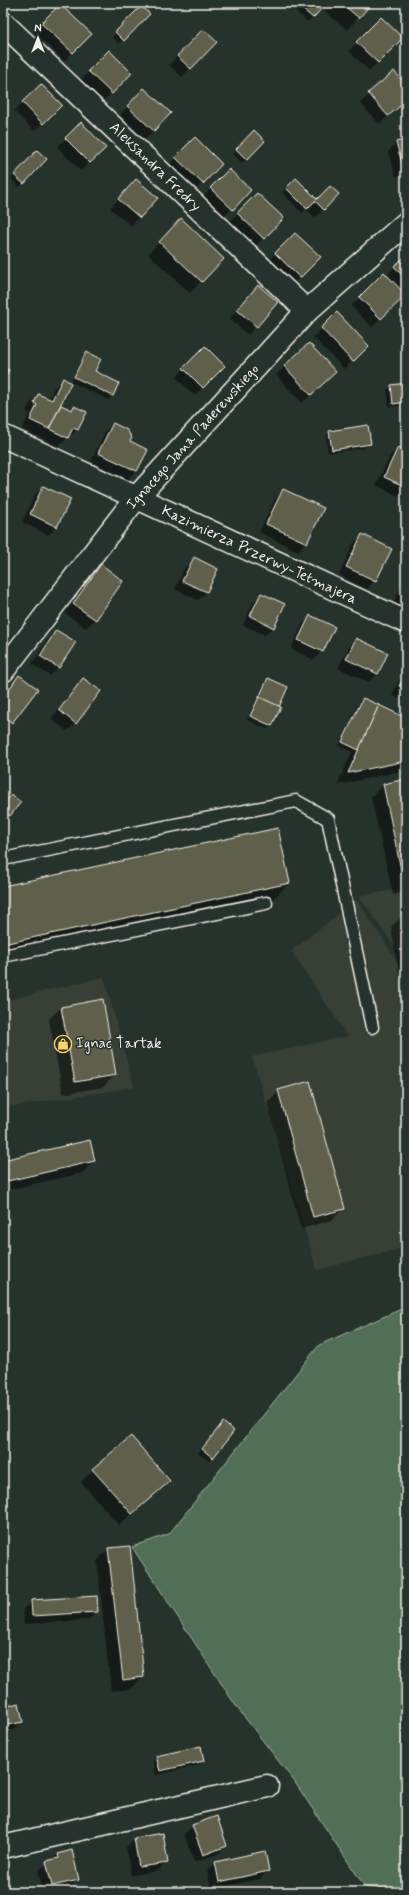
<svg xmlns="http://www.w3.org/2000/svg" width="409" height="1895" font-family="Mynerve,sans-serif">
	<rect width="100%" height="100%" fill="#26332d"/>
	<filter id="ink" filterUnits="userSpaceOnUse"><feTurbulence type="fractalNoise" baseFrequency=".025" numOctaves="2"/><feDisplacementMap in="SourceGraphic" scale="8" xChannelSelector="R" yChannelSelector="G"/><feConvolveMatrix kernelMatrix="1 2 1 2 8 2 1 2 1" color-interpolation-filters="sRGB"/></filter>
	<g filter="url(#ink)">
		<g fill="#374036">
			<polygon points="406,888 406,963 359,896"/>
			<polygon points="357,900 406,975 406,1247 317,1270 252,1057 348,1036 291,951"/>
			<polygon points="104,977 134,1087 3,1108 3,1001"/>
		</g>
		<polygon fill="#516e56" stroke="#a2b09f" points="406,1307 406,1892 365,1887 294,1781 236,1706 132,1547 169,1534 319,1345"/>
		<g fill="#0007">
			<polygon points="3,3 16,3 9,11 3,5"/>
			<polygon points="304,3 371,3 347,30 321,8 308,22 296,12"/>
			<polygon points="60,5 90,34 64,61 34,32"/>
			<polygon points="141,7 149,14 119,44 112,37"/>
			<polygon points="381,18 401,38 369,71 349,51"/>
			<polygon points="195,38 216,42 182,77 169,65"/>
			<polygon points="109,51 131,73 103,101 81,80"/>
			<polygon points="394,72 406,86 406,101 379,124 360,103"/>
			<polygon points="41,85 61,105 34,131 14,111"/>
			<polygon points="135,98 154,130 145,139 120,115"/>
			<polygon points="81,123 105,147 81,171 57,147"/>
			<polygon points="254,132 264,141 242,163 233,154"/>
			<polygon points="195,138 221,164 194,191 168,166"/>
			<polygon points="406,140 406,174 396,177 388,152 396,143"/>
			<polygon points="33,155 23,183 19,187 11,179"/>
			<polygon points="229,170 250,190 224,217 203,197"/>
			<polygon points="296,179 316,201 337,194 315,218 306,209 302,213 282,192"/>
			<polygon points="136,180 157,198 131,226 110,208"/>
			<polygon points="257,194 263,238 255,247 229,222"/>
			<polygon points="169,232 201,281 190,293 148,254"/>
			<polygon points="295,234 319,257 291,286 267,262"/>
			<polygon points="406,257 406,299 404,296 372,327 351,306 384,274 386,276"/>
			<polygon points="250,295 276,303 248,335 229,319"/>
			<polygon points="337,314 367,346 344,369 313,337"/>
			<polygon points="309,345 326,380 302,403 276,375"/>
			<polygon points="205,348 224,366 194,396 176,377"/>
			<polygon points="86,353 93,371 112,396 108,400 71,382 60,405 71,410 74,407 85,412 77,430 59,446 22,429 30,413 26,411 30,404 38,395 49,400 54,388 63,379 70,383 82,358"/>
			<polygon points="406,384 406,405 389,407 387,390 391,386"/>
			<polygon points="113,424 129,441 147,450 136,471 128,479 91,461 105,432"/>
			<polygon points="330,432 370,443 365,448 328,453 326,436"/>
			<polygon points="398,448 406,451 405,499 376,485 390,456"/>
			<polygon points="3,471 6,472 3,479"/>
			<polygon points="43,487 57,527 48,535 22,522 35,495"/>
			<polygon points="283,490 306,542 298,551 259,532 275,499"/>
			<polygon points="362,536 375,580 367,589 339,575 353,544"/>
			<polygon points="194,558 206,592 198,600 175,589 185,567"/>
			<polygon points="101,566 122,581 95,620 86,628 65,613 92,574"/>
			<polygon points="406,576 406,610 393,604"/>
			<polygon points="262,594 273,627 265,635 243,625 253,603"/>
			<polygon points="310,616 322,651 314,660 291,649 302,625"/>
			<polygon points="56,631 74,643 58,668 50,676 32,664 48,639"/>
			<polygon points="356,639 387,654 377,674 369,682 338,668 348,648"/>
			<polygon points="406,670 406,702 392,695 402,674"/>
			<polygon points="20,677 37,690 12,723 3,731 3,696"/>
			<polygon points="83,679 76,723 67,731 51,719"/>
			<polygon points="268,679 287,688 272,725 267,729 247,720 264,683"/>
			<polygon points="363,699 406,719 406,764 397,772 337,785 352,752 339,746 359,703"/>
			<polygon points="406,773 406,892 393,895 371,797 383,785 404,781 403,776"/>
			<polygon points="20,802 5,820 3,818 3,806"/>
			<polygon points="289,883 274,898 3,955 3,887"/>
			<polygon points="406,914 406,978 400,979 391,927 403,915"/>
			<polygon points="61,1007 115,1075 103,1087 63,1094 49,1019"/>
			<polygon points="279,1091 344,1208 332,1220 301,1229 267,1102"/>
			<polygon points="3,1161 94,1161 82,1173 3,1191"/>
			<polygon points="223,1423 213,1457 209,1461 198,1453"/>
			<polygon points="93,1470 169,1481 119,1525 81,1482"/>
			<polygon points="109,1549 143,1677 131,1689 111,1691 97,1561"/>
			<polygon points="32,1601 97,1612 88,1620 24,1624 23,1609"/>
			<polygon points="3,1708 22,1722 14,1730 3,1732"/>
			<polygon points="157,1757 203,1761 199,1765 156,1775 153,1761"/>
			<polygon points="193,1826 226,1846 218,1854 194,1862 184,1834"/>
			<polygon points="134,1839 167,1862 158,1871 131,1875 126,1847"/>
			<polygon points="58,1854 78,1880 69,1888 43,1892 38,1871"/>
			<polygon points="216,1863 268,1870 260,1879 211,1889 207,1871"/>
		</g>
		<g fill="#605f4b" stroke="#f4f1e8">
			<polygon points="303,3 327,3 313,18 300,7"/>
			<polygon points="341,3 372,3 359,18"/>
			<polygon points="60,4 92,34 73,53 41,23"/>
			<polygon points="141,6 150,14 124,41 115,32"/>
			<polygon points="381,17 403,38 378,63 356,42"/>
			<polygon points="203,29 217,42 191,69 177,56"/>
			<polygon points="109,50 132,73 112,94 88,71"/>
			<polygon points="394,71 406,85 406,101 388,116 368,93"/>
			<polygon points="41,84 62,105 43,124 22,102"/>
			<polygon points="144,88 171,113 154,131 127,106"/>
			<polygon points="81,122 106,148 90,163 65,138"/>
			<polygon points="254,130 265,141 247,160 236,149"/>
			<polygon points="195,137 222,164 203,184 175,157"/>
			<polygon points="406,139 406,169 404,170 396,142"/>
			<polygon points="37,150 47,159 24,184 14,175"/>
			<polygon points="229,169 251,190 233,210 210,188"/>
			<polygon points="296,178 317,199 307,209 286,188"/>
			<polygon points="136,179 158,198 140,218 118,199"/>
			<polygon points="330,186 339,194 324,210 315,201"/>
			<polygon points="257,193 284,218 264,239 237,213"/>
			<polygon points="181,218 224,259 202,282 159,242"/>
			<polygon points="295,233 321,257 300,278 275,253"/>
			<polygon points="406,256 406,280 394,266"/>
			<polygon points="384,272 406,295 381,319 359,297"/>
			<polygon points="258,285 278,302 257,327 237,310"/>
			<polygon points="337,312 369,346 353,362 321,328"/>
			<polygon points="309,343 336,372 311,395 284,366"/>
			<polygon points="205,346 225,366 203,388 183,368"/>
			<polygon points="86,352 101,359 95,371 119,383 113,396 74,377"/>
			<polygon points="3,367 9,370 3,382"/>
			<polygon points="63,378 71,383 49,429 30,420 37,405 34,403 38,394 52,400"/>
			<polygon points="406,383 406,402 393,404 391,385"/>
			<polygon points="61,405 72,410 74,406 87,412 78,430 73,428 68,438 49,429"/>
			<polygon points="113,423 127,430 132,438 130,441 148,450 137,471 98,453"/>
			<polygon points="368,425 371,444 332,450 329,431"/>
			<polygon points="398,447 406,450 406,487 384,477"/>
			<polygon points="43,486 71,499 57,527 30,514"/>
			<polygon points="283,489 324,508 307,543 266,524"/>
			<polygon points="362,534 392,549 376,581 346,567"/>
			<polygon points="194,557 218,569 207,592 182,581"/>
			<polygon points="101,564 123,581 96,620 73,604"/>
			<polygon points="261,593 285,604 274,628 250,616"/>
			<polygon points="310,615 335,627 323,652 298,640"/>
			<polygon points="56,630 76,642 59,668 40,656"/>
			<polygon points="356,638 388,653 378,674 346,659"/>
			<polygon points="406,673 406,689 399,686"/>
			<polygon points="19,675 38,689 12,723 3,716 3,698"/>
			<polygon points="83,678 101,691 76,724 59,710"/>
			<polygon points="268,678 288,687 279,707 259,697"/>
			<polygon points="259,697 281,707 272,726 250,716"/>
			<polygon points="363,698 379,705 359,750 342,742"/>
			<polygon points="379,705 406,718 406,761 348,773"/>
			<polygon points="406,779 406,883 404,884 383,784"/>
			<polygon points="11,795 21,802 10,816 3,811 3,805"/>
			<polygon points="278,828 290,883 3,944 3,886"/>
			<polygon points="103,999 116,1075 75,1082 61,1007"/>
			<polygon points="310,1081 345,1209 313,1217 278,1090"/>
			<polygon points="90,1140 95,1161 3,1182 3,1160"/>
			<polygon points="223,1422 234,1431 213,1458 202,1449"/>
			<polygon points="131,1436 170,1481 132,1514 92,1469"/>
			<polygon points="130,1546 144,1677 123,1680 108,1548"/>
			<polygon points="97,1596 98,1612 32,1616 31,1600"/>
			<polygon points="19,1703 23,1722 3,1726 3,1707"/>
			<polygon points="201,1746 204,1761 160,1771 156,1756"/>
			<polygon points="217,1816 227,1846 203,1855 192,1825"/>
			<polygon points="163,1833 168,1863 139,1867 134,1838"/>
			<polygon points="72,1850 79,1880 52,1886 46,1861 59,1858 58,1854"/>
			<polygon points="265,1851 269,1871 219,1882 215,1862"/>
		</g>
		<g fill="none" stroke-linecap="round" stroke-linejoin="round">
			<defs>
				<g id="service">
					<polyline points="3,859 296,801 328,819 372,1027"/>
					<polyline points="3,956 266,903"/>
				</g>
				<g id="minor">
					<polyline points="3,23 307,311"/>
					<polyline points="3,436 406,622"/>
					<polyline points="3,671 136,498 307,311 406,223"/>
					<polyline points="3,1847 267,1786"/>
				</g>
			</defs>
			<use href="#service" stroke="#f4f1e8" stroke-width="15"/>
			<use href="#minor" stroke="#f4f1e8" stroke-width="25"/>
			<use href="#service" stroke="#26332d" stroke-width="12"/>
			<use href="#minor" stroke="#26332d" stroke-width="22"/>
		</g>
	</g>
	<defs>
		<symbol id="shop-ring" viewBox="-11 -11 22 22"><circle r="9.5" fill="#26332d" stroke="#ffd166" stroke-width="1.5"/><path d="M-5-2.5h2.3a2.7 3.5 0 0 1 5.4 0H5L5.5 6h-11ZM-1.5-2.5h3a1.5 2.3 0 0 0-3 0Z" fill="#ffd166"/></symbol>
	</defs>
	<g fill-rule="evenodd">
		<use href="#shop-ring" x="53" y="1034" width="20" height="20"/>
	</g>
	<g text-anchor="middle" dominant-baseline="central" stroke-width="3" stroke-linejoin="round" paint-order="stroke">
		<g font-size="15" fill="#f4f1e8" stroke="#26332d">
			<text transform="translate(155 167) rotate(44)">Aleksandra Fredry</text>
			<text transform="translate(193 437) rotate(-48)">Ignacego Jana Paderewskiego</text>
			<text transform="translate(259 555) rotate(25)">Kazimierza Przerwy-Tetmajera</text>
		</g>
		<g font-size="15" fill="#f4f1e8" stroke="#26332d" text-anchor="start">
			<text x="76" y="1044">Ignac Tartak</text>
		</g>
	</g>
	<rect width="409" height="1895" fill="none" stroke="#26332d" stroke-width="16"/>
	<rect x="8" y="8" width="393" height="1879" fill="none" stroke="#f4f1e8" stroke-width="1.5" filter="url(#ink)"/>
	<g transform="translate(38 38)" stroke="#26332d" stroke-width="3" paint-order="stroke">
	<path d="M0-3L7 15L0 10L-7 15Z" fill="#f4f1e8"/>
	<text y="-6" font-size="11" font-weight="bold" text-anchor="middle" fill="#f4f1e8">N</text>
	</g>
</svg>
